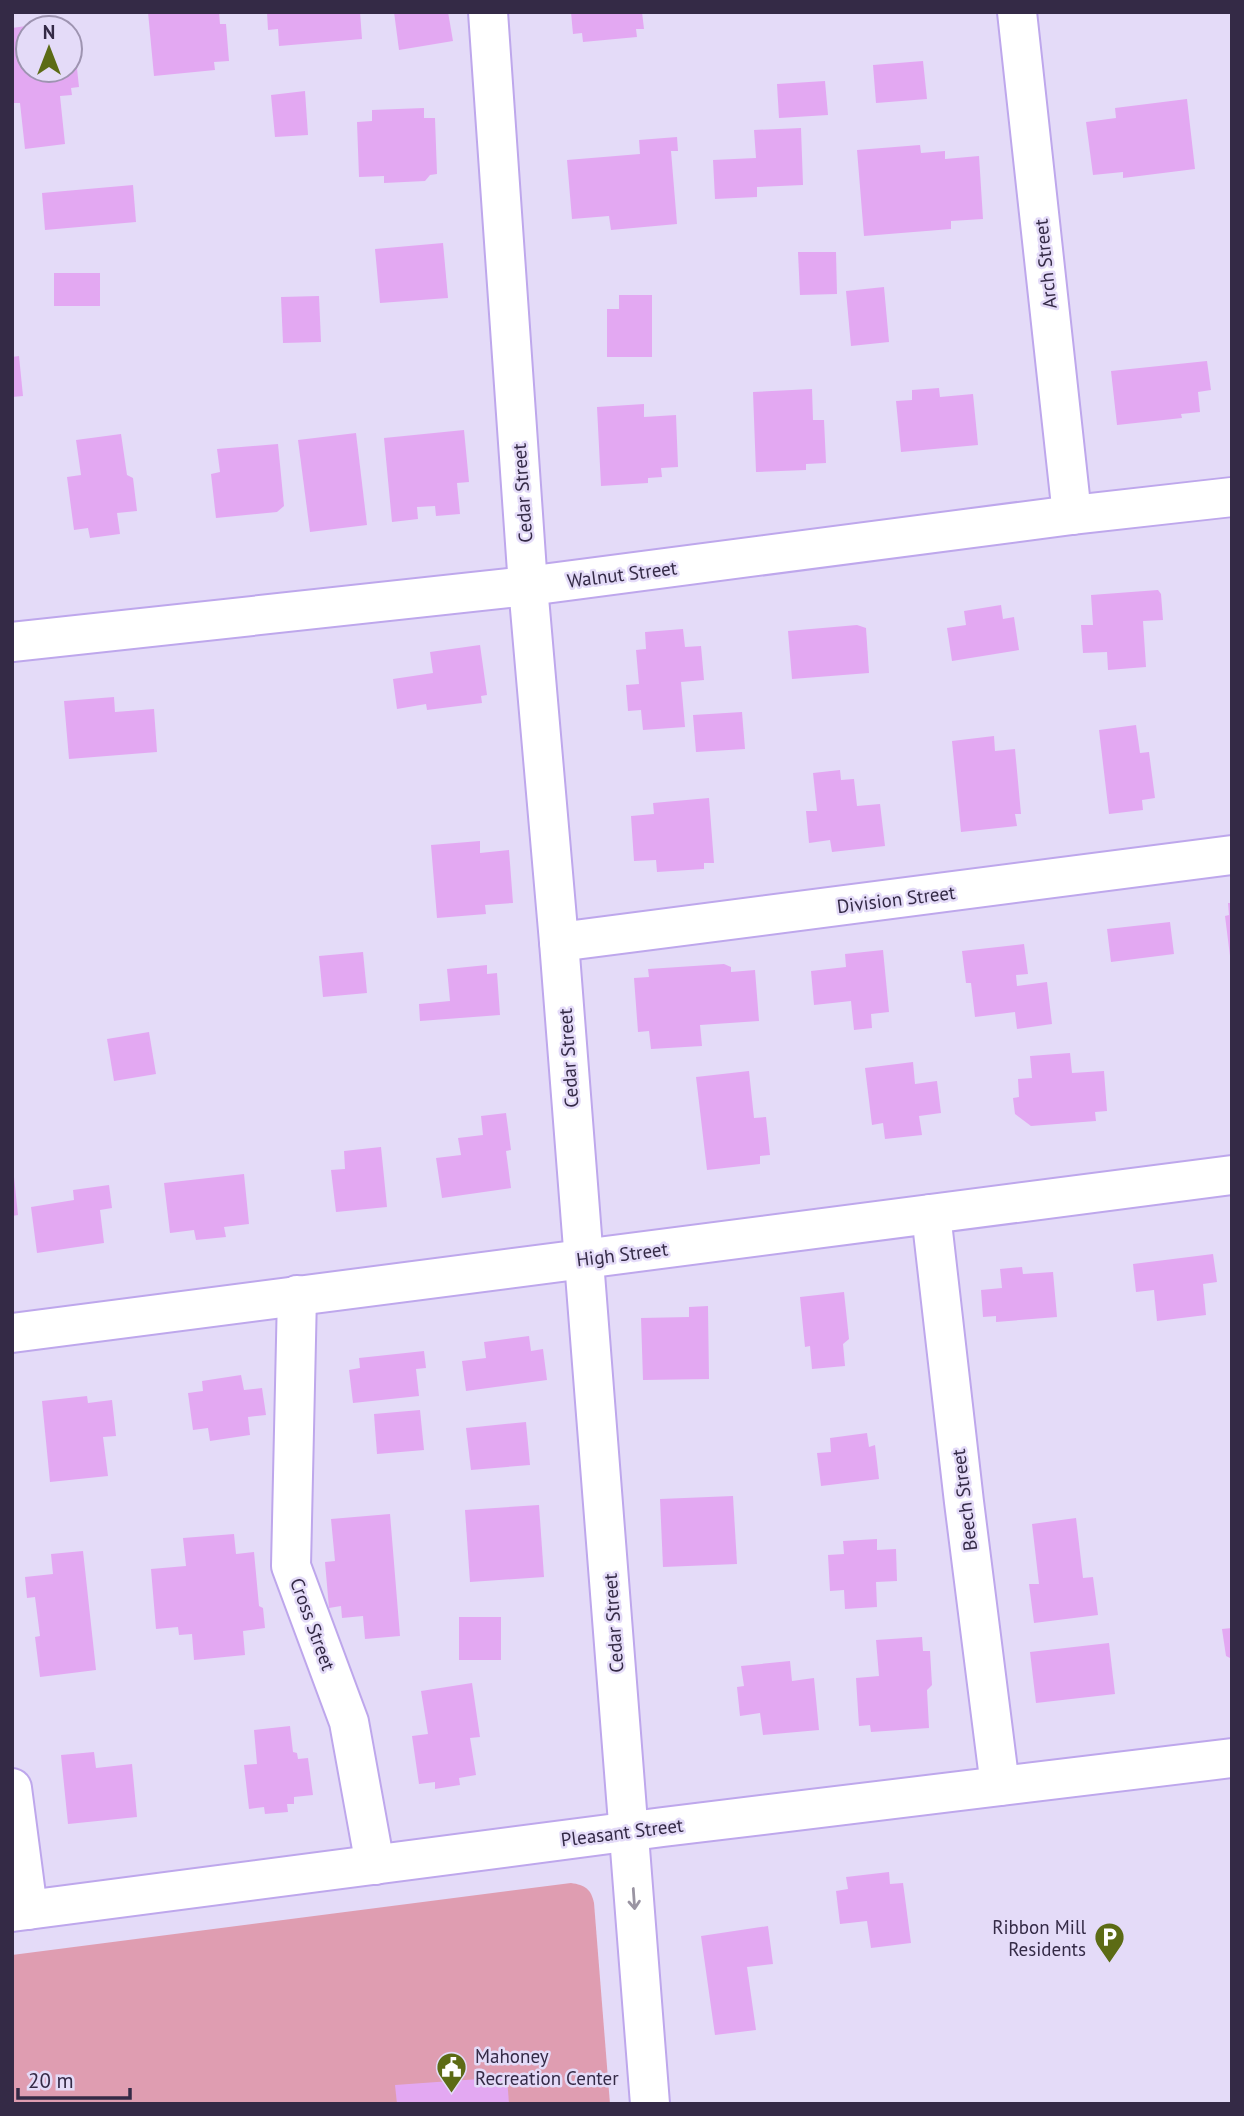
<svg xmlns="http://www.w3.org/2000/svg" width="1244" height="2116" font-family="'PT Sans',sans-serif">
	<rect width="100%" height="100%" fill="#e4dbf8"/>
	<path fill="#df9db1" d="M571,1883c14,2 20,6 23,20l16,201h-598v-149z"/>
	<g fill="#e3a8f2">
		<polygon points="148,12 219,12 220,24 226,24 229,61 214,62 215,70 154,76"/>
		<polygon points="267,12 360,12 362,39 279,46 278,29 268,30"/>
		<polygon points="394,12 448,12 453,41 399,50"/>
		<polygon points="571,12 642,12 644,29 636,29 637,37 583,42 582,33 573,34"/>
		<polygon points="40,24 40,28 28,28 28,70 70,70 70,50 75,50 79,87 71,88 72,95 60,96 65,144 25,149 20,103 14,103 12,28"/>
		<polygon points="923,61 927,99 876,103 873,65"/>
		<polygon points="825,81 828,115 779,118 777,84"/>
		<polygon points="305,91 308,135 275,137 271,95"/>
		<polygon points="1187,99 1195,169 1123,178 1123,172 1093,175 1086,122 1116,118 1115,108"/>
		<polygon points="424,108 424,118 435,118 437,174 430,175 425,181 384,183 384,176 359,177 357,122 372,121 372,110"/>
		<polygon points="801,128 803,185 757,187 757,197 715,199 713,160 756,158 754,130"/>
		<polygon points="677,137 678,151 671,151 677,224 611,230 609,216 572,219 567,160 640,154 639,140"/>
		<polygon points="920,145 921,153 945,151 945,159 979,156 983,219 951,221 951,229 864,236 857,150"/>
		<polygon points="133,185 136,222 45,230 42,193"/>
		<polygon points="443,243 448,298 380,303 375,249"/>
		<polygon points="798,252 836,252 837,294 800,295"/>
		<rect x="54" y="273" width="46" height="33"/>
		<polygon points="884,287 889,342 851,346 846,291"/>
		<polygon points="619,295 652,295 652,357 607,357 607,309 619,309"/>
		<polygon points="319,296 321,342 283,343 281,297"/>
		<polygon points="19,356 23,396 12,397 12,357"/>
		<polygon points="1207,361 1211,390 1198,392 1200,412 1181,414 1182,418 1117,425 1111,371"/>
		<polygon points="939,388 940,397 973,394 978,445 901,452 896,401 912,400 912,390"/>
		<polygon points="812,389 813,420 824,420 826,463 806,464 806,470 756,472 753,392"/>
		<polygon points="644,404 644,417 676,415 678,467 661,468 662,477 648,478 648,483 601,486 597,407"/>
		<polygon points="464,430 469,482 457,483 460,514 436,516 435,506 417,507 418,519 392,522 384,438"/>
		<polygon points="356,433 367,525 310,532 298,440"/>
		<polygon points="121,434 127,475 133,478 137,511 117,513 120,534 90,538 88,528 74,530 67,477 81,475 76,440"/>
		<polygon points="278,444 284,506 277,512 216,518 211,474 220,472 217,449"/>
		<polygon points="1158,590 1161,594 1163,620 1143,621 1146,667 1108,670 1107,652 1083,653 1081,625 1093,625 1091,595"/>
		<polygon points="1001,605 1003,619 1014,617 1019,650 952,661 947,628 966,625 964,611"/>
		<polygon points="857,625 866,628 869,673 792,679 788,631"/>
		<polygon points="683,629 685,647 701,646 704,680 681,682 685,727 643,730 641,710 628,711 626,685 639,684 636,650 646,649 645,632"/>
		<polygon points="480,645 487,695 481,696 482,703 427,710 426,704 397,709 393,679 433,673 430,652"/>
		<polygon points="114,697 115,712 154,709 157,752 69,759 64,701"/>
		<polygon points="742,712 745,749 696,752 693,715"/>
		<polygon points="1136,725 1140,753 1149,752 1155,798 1142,800 1143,810 1109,814 1099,730"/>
		<polygon points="994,736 995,751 1015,749 1021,814 1015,814 1017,826 961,832 952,741"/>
		<polygon points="840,770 841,780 854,779 857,806 880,804 885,846 832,852 830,840 809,843 806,811 817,811 813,773"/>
		<polygon points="709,798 714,863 704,863 704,869 657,872 656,860 634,861 631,816 654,814 653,803"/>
		<polygon points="480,841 480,853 509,850 513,903 485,905 486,914 437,918 431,845"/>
		<polygon points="1228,903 1232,903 1230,956 1225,916 1229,915"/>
		<polygon points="1170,922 1174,954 1111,962 1107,929"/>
		<polygon points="1024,944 1028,974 1016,975 1017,986 1047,982 1052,1024 1017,1029 1015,1012 975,1017 971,983 966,983 962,951"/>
		<polygon points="883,950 889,1012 871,1014 872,1028 854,1030 851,1001 814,1005 811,971 846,967 845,954"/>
		<polygon points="363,952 367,993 323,997 319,956"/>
		<polygon points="724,964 731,967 731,972 755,970 759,1021 700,1025 702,1046 651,1049 649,1031 638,1032 634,978 649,977 648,969"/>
		<polygon points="487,965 487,974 497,973 500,1015 420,1021 419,1004 450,1001 447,969"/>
		<polygon points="149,1032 156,1074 114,1081 107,1039"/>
		<polygon points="1070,1053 1072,1073 1104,1071 1107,1111 1095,1112 1096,1121 1031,1126 1015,1114 1013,1098 1019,1097 1018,1079 1032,1078 1030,1056"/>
		<polygon points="913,1062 915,1084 937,1081 941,1113 919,1116 922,1135 885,1139 883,1123 872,1125 865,1068"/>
		<polygon points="749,1071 754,1118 766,1117 770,1155 760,1156 760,1164 707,1170 696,1077"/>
		<polygon points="506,1113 511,1150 506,1151 511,1188 442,1198 436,1158 461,1155 458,1138 483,1135 481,1116"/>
		<polygon points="381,1147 387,1207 336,1212 331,1170 345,1169 344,1151"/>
		<polygon points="244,1174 249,1224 224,1227 226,1237 196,1240 194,1230 170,1233 164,1183"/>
		<polygon points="12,1177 14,1177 18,1215 12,1216"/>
		<polygon points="109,1185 112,1208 100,1210 104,1243 37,1253 31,1207 74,1200 73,1190"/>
		<polygon points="1213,1254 1217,1282 1203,1284 1206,1315 1157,1321 1154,1290 1136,1292 1133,1264"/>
		<polygon points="1022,1267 1023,1274 1053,1272 1057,1317 996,1322 996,1316 983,1317 981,1290 1002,1288 1000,1269"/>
		<polygon points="844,1292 849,1339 843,1344 845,1366 812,1369 810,1346 805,1347 800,1297"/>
		<polygon points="708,1306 709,1379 643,1380 641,1318 689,1317 689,1307"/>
		<polygon points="529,1336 531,1351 543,1349 547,1380 466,1391 462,1361 486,1358 484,1342"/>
		<polygon points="424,1351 426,1368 416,1369 419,1396 353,1403 349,1370 360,1368 359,1358"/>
		<polygon points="241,1375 244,1390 262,1388 266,1415 248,1417 250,1435 210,1441 208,1428 193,1430 188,1393 203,1391 202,1381"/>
		<polygon points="87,1396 88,1403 112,1400 116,1436 103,1437 108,1476 50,1482 42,1401"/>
		<polygon points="420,1410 424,1450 377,1454 374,1414"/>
		<polygon points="526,1422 530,1465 471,1470 466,1428"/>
		<polygon points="867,1433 869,1447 875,1445 879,1479 821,1486 817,1453 831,1452 830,1438"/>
		<polygon points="733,1496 737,1564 663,1567 660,1499"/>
		<polygon points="539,1505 544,1577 470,1582 465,1510"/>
		<polygon points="390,1514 400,1636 365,1639 363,1616 342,1618 341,1606 329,1608 325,1562 335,1561 331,1519"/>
		<polygon points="1076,1518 1083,1578 1093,1577 1098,1615 1034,1623 1029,1584 1039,1584 1032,1524"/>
		<polygon points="234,1534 236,1554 254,1552 259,1606 263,1608 265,1628 243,1631 245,1655 194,1660 192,1634 179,1635 178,1627 156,1629 151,1569 186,1566 183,1538"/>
		<polygon points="877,1539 877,1550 896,1549 897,1581 876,1582 877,1607 845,1609 844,1590 830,1591 828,1555 844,1554 843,1541"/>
		<polygon points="83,1551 96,1670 40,1677 35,1637 40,1636 35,1597 27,1598 25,1577 53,1574 51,1554"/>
		<rect x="459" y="1617" width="42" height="43"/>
		<polygon points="1232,1628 1232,1659 1226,1656 1222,1629"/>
		<polygon points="922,1637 923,1651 930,1651 932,1685 927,1690 929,1728 871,1732 870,1725 859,1726 856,1678 879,1676 876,1640"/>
		<polygon points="1109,1643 1115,1694 1036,1703 1030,1652"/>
		<polygon points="790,1661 792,1681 814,1678 819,1730 763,1735 760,1713 740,1716 737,1687 744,1686 741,1666"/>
		<polygon points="472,1683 480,1737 470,1738 476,1775 459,1778 460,1785 435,1789 435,1782 419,1784 412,1736 428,1734 421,1691"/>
		<polygon points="290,1726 293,1752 297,1753 298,1759 308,1758 313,1795 294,1797 294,1804 287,1804 288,1812 265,1814 264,1807 249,1809 244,1765 257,1764 254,1730"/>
		<polygon points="94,1752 96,1768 132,1764 137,1817 68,1824 61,1755"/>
		<polygon points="889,1872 890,1884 903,1883 911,1943 871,1948 867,1921 840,1924 836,1891 848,1889 846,1877"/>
		<polygon points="768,1926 773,1964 747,1967 756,2030 715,2035 701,1936"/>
		<polygon points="507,2077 509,2104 397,2104 395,2085"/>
	</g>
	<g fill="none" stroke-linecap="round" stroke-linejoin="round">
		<defs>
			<g id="street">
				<polyline points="488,12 528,586 559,942 650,2104"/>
				<polyline points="1017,12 1072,515"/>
				<polyline points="12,642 528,586 1072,515 1232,497"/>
				<polyline points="559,942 1232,855"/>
				<polyline points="931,1214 964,1502 1000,1786"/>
				<polyline points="297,1295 291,1566 349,1722 375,1865"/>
				<polyline points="12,1333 1232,1175"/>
				<polyline points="12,1788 28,1910"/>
				<polyline points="12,1912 663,1827 1232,1758"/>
			</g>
		</defs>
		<use href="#street" stroke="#bea7ec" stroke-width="42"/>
		<use href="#street" stroke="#fff" stroke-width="38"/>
	</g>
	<defs><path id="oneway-shaft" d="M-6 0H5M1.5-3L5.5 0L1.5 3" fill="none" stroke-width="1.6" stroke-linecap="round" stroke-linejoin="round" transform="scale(1.75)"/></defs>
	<use stroke="#9a94a2" href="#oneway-shaft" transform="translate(634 1899) rotate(86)"/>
	<defs>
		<symbol id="parking-pin" viewBox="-11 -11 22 30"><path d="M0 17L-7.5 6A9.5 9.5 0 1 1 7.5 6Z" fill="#5c6b15" stroke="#e4dbf8"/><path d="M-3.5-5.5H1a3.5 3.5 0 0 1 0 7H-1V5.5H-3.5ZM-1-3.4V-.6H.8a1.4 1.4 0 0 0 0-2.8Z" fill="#fff"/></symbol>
		<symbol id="civic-pin" viewBox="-11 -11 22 30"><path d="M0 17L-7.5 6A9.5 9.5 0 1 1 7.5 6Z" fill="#5c6b15" stroke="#e4dbf8"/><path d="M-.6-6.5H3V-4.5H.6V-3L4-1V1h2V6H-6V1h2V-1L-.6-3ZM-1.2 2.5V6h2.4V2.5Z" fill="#fff"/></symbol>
	</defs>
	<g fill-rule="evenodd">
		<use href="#parking-pin" x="1092" y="1920" width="35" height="47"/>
		<use href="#civic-pin" x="434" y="2050" width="35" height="47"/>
	</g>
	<g text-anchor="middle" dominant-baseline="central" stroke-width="5" stroke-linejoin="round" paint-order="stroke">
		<g font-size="19" fill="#342a46" stroke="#e4dbf8">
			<text transform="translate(1045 264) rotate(-96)">Arch Street</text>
			<text transform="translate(522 493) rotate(-94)">Cedar Street</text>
			<text transform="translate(622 574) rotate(-7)">Walnut Street</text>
			<text transform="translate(896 899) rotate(-7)">Division Street</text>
			<text transform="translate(568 1058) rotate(-94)">Cedar Street</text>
			<text transform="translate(622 1254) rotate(-7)">High Street</text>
			<text transform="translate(964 1500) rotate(-97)">Beech Street</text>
			<text transform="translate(613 1623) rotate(-94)">Cedar Street</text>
			<text transform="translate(313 1624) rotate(70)">Cross Street</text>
			<text transform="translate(622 1832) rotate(-7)">Pleasant Street</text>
		</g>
		<g font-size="19" fill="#342a46" stroke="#e4dbf8" text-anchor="end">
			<text x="1086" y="1927">Ribbon Mill<tspan x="1086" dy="22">Residents</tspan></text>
			<text x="475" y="2056" text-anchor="start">Mahoney<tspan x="475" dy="22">Recreation Center</tspan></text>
		</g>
	</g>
	<rect width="1244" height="2116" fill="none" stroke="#342a46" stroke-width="28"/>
	<g transform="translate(49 49)"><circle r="33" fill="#e4dbf8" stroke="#9e94b1" stroke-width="2"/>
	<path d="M0-5L12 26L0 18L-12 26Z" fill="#5c6b15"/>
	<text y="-10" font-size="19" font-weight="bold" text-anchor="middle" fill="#342a46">N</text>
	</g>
	<path d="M18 2088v10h112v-10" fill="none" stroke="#342a46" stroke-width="3.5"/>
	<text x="28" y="2088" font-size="21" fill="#342a46" stroke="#e4dbf8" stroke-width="5" paint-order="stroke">20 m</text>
</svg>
